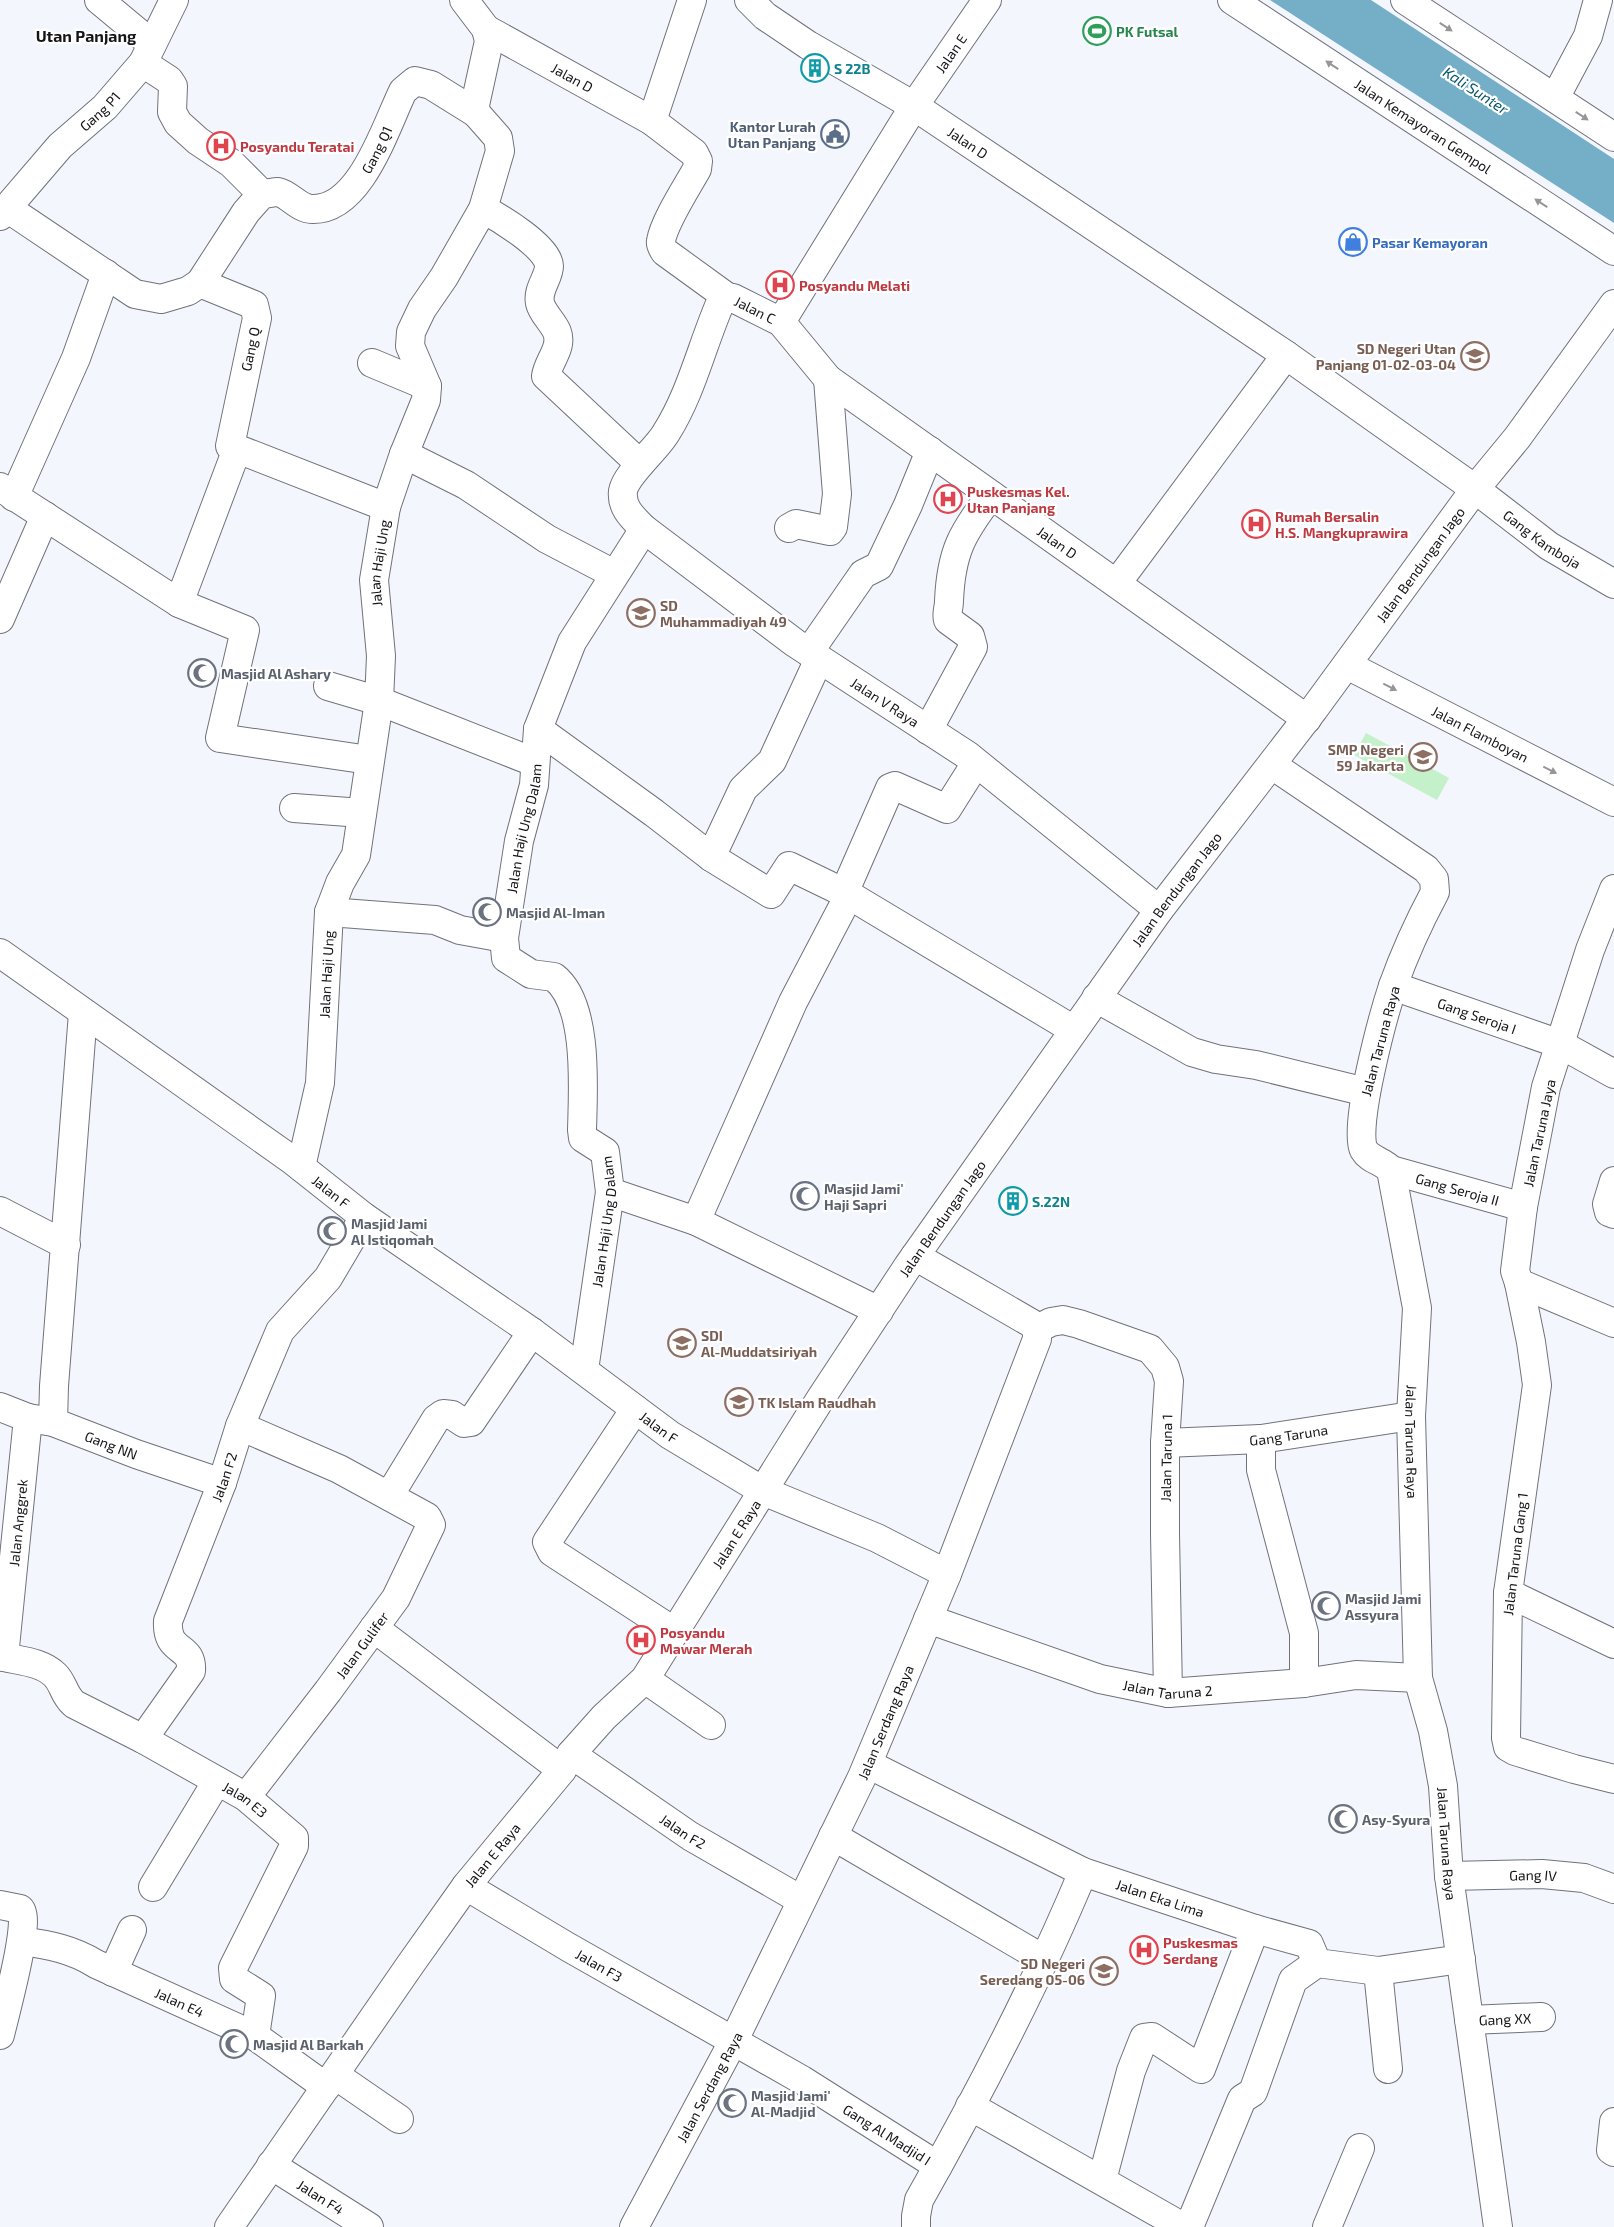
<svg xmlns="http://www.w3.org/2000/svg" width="1614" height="2227" font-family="'Exo 2',sans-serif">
	<rect width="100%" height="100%" fill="#f4f6fe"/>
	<polygon fill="#c4f0ca" points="1366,733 1449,778 1437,800 1354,755"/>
	<polygon fill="#75aec7" points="1270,0 1371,0 1614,159 1614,223"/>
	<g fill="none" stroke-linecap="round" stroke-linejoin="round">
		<defs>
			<g id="minor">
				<polyline points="99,0 152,44"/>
				<path id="s1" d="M749,0l16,16 43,29 106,61 372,249 189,134 74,57 65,38"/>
				<path id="s2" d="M1232,0l382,251"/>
				<polyline points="1405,0 1614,137"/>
				<path id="s3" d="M486,29l166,92 42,32 4,8 -1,8c-10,18 -33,53 -36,72 -1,4 2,8 4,11l62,45"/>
				<polyline points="143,63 169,80 173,86 172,112 178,123 198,141 231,163 262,194"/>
				<polyline points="1555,98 1588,36 1598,0"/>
				<polyline points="652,121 692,0"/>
				<polyline points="7,208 135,294 161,299 188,291 200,283 254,305 257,318 230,446 386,507"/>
				<path d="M483,209c15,8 66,38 66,57 0,12 -12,23 -9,37 2,10 13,19 17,29 6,16 -9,29 -11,44l94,88"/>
				<path id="s4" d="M0,216l60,-70 45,-39 38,-44 31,-63"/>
				<path id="s5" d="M200,283l46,-71 16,-18c5,0 11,-2 16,-2 11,2 21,17 34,17 48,2 73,-81 91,-118l12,-10 16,4 45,28"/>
				<path id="s6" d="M781,322l133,-216 73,-106"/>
				<polyline points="372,363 427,386"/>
				<polyline points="404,454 466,485 547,539 614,574"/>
				<polyline points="0,487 179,603 245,630 220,738 369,760"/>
				<polyline points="14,497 76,358 106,274"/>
				<polyline points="789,528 796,524 830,531 833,527 837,494 828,379"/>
				<polyline points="1117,583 1286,355"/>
				<polyline points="179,603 237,449"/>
				<polyline points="0,619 45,516"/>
				<polyline points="809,652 863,574 879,566 908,505 930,451"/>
				<path id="s7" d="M1347,665l267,137"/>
				<polyline points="328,686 379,701 534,762"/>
				<polyline points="538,729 654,813 711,857 771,894 789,866 849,895 1074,1030"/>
				<path d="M928,730l45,-83 -3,-11 -22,-16c-2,-6 1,-12 1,-19 2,-49 13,-68 42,-106"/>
				<path id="s8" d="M1272,765l154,104 8,10 1,13c-16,30 -31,63 -42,94 -9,27 -41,143 -29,164 6,10 19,11 27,20l26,138 -6,108 7,262 15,53 10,55 6,90 49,351"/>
				<polyline points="294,808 362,813"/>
				<polyline points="711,857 743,789 772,761 819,659"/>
				<polyline points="1614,889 1590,950 1546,1087 1523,1207 1515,1271 1519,1283 1614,1323"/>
				<polyline points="844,893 890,788 895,786 947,809 976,763"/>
				<path id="s9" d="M1159,910l-192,-155 -172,-112 -151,-114c-11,-11 -23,-21 -21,-38 3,-17 34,-42 43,-58 26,-41 36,-89 56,-134l5,-2 6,1 48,24 47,57 479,340"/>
				<polyline points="329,912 435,920 460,930 504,938"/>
				<path id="s10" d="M0,953l292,207 72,57 168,115 138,103 93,56 114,47 70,36"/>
				<path id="s11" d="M1393,986l167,58 54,30"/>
				<polyline points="1096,998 1192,1052 1216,1059 1256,1065 1366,1092"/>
				<path id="s12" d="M301,1167l19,-84 9,-171 11,-29 16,-28 23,-154 2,-45 -7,-76 12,-73 18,-53 22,-54 1,-14 -17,-40 1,-14 11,-23 22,-32 39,-68 17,-58 -2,-13 -22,-25 -1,-8 14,-64 -3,-12 -22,-29"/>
				<path id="s13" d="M1391,1170l132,37"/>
				<polyline points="1614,1181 1607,1204 1609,1212 1614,1214"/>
				<polyline points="610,1192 696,1221 879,1311"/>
				<polyline points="0,1211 66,1245"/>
				<polyline points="696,1221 793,1002 849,895"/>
				<polyline points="1519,1283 1531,1342 1537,1385 1508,1593 1506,1738 1508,1747 1515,1751 1574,1769 1614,1779"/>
				<polyline points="1037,1329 1051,1322 1063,1320 1079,1324 1150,1349 1165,1367 1169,1381 1165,1443 1165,1534 1168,1693"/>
				<path id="s14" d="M584,1370l26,-178 -5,-40 -22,-14 -1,-8c1,-40 7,-126 -28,-153l-23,-3 -25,-16 -2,-20 15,-97 15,-56 4,-56 34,-87 72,-113"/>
				<path id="s15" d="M0,1407l28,11 25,4 83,32 86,29"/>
				<polyline points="635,1409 547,1542 552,1552 675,1632"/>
				<polyline points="53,1422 54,1386 83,1013"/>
				<polyline points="240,1426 339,1469 427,1517 431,1525 396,1598 328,1691 246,1797"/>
				<polyline points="1261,1439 1261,1470 1304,1633 1304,1683"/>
				<path id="s16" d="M1165,1443l96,-4 150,-23"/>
				<polyline points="389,1496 436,1419 443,1414 452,1415 464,1423 471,1422 532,1332"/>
				<polyline points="1508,1593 1614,1644"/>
				<path id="s17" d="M928,1619l172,60 68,14 136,-10 52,-8 62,3"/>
				<polyline points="374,1628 562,1770"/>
				<path id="s18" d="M0,1656c18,5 41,5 55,19 9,9 8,19 19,29l69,35 103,58 48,41v8l-61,122 1,11 27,17 -6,40"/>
				<path id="s19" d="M4,1657l24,-239"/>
				<polyline points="645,1679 711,1725"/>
				<path id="s20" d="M143,1739l48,-68c2,-28 -25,-16 -23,-50l54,-138 18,-57 40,-95 48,-53 36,-61"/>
				<path id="s21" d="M571,1754l119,82 111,64"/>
				<path id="s22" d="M868,1764l215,108 172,57 54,15 8,19 61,8 83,-12"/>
				<polyline points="833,1836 1045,1960"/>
				<path id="s23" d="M1449,1876l93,-2 42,4 30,11"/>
				<path id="s24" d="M466,1886l102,61 234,133 136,86"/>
				<polyline points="153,1887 217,1781"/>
				<path d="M0,1905l20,4c12,8 -16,108 -20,126"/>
				<path id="s25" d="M22,1941c27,4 50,8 74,23l159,72 71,51"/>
				<polyline points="1378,1971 1388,2069"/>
				<polyline points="113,1972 132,1930"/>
				<path id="s26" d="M1469,2020l72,-3"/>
				<polyline points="335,2075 399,2119"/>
				<polyline points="970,2106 1183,2227"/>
				<polyline points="1614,2122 1611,2150 1614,2152"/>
				<path id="s27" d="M271,2165l98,62"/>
				<polyline points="1102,2180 1131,2071 1144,2038 1152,2037 1201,2069 1255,1929"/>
				<path id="s28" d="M229,2227l181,-262 56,-79 96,-116 9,-16 33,-37 41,-38 176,-281 87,-132 251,-356 155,-201 161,-220 42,-51 97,-134"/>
				<path id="s29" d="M634,2227l101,-189 127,-261 85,-203 90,-235v-10l-6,-6 -116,-67"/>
				<path d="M916,2227v-11l3,-16c60,-106 117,-215 164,-328"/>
				<polyline points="1189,2227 1242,2099 1253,2092 1293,1980 1317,1963"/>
				<polyline points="1327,2227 1360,2148"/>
			</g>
		</defs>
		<use href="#minor" stroke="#70727c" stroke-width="30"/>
		<use href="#minor" stroke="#fff" stroke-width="28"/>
	</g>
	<defs><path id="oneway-solid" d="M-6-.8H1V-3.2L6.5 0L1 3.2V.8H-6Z" transform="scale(1.25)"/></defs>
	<g fill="#969698">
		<use href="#oneway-solid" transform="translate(1446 27) rotate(33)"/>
		<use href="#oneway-solid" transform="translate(1332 65) rotate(-147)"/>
		<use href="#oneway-solid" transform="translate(1582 116) rotate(33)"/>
		<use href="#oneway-solid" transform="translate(1541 203) rotate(-147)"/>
		<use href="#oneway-solid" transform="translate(1390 687) rotate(27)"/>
		<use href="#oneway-solid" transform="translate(1550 770) rotate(27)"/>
	</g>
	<defs>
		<symbol id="stadium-ring" viewBox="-11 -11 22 22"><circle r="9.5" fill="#fff" stroke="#2e9e5b" stroke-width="1.5"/><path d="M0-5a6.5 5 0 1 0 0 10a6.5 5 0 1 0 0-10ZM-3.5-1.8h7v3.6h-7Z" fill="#2e9e5b"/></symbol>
		<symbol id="building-ring" viewBox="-11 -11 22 22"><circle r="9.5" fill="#fff" stroke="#0f9aa8" stroke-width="1.5"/><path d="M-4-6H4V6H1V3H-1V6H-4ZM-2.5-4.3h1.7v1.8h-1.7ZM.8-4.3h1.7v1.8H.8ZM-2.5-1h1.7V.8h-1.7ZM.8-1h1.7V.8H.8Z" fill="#0f9aa8"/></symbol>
		<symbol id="civic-ring" viewBox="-11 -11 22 22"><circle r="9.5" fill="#fff" stroke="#5c6f8a" stroke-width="1.5"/><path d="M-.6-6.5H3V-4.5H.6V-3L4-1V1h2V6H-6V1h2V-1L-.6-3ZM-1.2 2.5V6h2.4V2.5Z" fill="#5c6f8a"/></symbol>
		<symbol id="hospital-ring" viewBox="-11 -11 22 22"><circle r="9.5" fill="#fff" stroke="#e0444e" stroke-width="1.5"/><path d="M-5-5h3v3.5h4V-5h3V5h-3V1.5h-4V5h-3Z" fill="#e0444e"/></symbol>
		<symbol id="shop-ring" viewBox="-11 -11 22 22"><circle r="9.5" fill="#fff" stroke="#3f7fe0" stroke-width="1.5"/><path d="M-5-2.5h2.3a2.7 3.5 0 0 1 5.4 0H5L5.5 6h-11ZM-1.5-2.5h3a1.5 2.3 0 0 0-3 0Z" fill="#3f7fe0"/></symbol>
		<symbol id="school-ring" viewBox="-11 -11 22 22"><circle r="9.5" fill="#fff" stroke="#8d6e63" stroke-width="1.5"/><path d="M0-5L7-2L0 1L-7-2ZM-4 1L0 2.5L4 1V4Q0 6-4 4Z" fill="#8d6e63"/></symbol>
		<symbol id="mosque-ring" viewBox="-11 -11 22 22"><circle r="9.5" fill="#fff" stroke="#6b7280" stroke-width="1.5"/><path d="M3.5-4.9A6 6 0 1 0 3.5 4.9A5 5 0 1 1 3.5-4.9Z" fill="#6b7280"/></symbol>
	</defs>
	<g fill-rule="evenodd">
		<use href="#stadium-ring" x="1081" y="15" width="32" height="32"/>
		<use href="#building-ring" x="799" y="52" width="32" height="32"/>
		<use href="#civic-ring" x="819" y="118" width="32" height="32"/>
		<use href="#hospital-ring" x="205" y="130" width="32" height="32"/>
		<use href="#shop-ring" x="1337" y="226" width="32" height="32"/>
		<use href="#hospital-ring" x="764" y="269" width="32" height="32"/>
		<use href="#school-ring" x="1459" y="340" width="32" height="32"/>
		<use href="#hospital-ring" x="932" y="483" width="32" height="32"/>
		<use href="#hospital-ring" x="1240" y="508" width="32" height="32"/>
		<use href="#school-ring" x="625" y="597" width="32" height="32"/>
		<use href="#mosque-ring" x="186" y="657" width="32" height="32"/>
		<use href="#school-ring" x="1407" y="741" width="32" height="32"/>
		<use href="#mosque-ring" x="471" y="896" width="32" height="32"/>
		<use href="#mosque-ring" x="789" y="1180" width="32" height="32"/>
		<use href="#building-ring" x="997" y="1185" width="32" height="32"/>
		<use href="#mosque-ring" x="316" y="1215" width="32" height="32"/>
		<use href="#school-ring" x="666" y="1327" width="32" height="32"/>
		<use href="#school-ring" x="723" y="1386" width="32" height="32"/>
		<use href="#mosque-ring" x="1310" y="1590" width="32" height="32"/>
		<use href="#hospital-ring" x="625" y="1624" width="32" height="32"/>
		<use href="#mosque-ring" x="1327" y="1803" width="32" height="32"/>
		<use href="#hospital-ring" x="1128" y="1934" width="32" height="32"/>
		<use href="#school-ring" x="1088" y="1955" width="32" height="32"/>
		<use href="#mosque-ring" x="218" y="2028" width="32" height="32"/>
		<use href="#mosque-ring" x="716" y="2087" width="32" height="32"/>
	</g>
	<g text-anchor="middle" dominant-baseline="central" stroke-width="4.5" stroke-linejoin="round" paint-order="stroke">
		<g font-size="14" font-weight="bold" fill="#27864d" stroke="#fff" text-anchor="start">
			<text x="1116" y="31">PK Futsal</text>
		</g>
		<g font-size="14" fill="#151519" stroke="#fff">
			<text stroke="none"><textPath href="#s6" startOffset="318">Jalan E</textPath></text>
			<text stroke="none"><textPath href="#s3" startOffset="99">Jalan D</textPath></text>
			<text stroke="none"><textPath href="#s4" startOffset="145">Gang P1</textPath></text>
			<text stroke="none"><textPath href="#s2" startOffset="229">Jalan Kemayoran Gempol</textPath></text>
			<text stroke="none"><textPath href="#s1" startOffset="262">Jalan D</textPath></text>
			<text stroke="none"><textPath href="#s5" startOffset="256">Gang Q1</textPath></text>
			<text stroke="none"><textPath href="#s9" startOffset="941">Jalan C</textPath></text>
			<text transform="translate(250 349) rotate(-78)">Gang Q</text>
			<text stroke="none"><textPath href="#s1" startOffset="960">Gang Kamboja</textPath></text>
			<text stroke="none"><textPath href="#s9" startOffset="1325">Jalan D</textPath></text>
			<text stroke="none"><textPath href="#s12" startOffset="615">Jalan Haji Ung</textPath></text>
			<text stroke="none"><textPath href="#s28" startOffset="2048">Jalan Bendungan Jago</textPath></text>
			<text transform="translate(885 702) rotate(33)">Jalan V Raya</text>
			<text stroke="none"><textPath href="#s7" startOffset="150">Jalan Flamboyan</textPath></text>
			<text stroke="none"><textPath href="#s14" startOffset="599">Jalan Haji Ung Dalam</textPath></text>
			<text stroke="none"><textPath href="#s28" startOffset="1642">Jalan Bendungan Jago</textPath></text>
			<text stroke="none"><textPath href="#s12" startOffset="195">Jalan Haji Ung</textPath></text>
			<text stroke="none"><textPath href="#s11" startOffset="89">Gang Seroja I</textPath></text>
			<text transform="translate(1380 1041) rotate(-75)">Jalan Taruna Raya</text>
			<text transform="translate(1539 1133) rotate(-78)">Jalan Taruna Jaya</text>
			<text stroke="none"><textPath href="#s13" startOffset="69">Gang Seroja II</textPath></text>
			<text stroke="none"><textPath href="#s10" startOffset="408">Jalan F</textPath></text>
			<text stroke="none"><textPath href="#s28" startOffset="1238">Jalan Bendungan Jago</textPath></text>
			<text stroke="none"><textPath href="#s14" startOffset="150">Jalan Haji Ung Dalam</textPath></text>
			<text stroke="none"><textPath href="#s10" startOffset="812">Jalan F</textPath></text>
			<text stroke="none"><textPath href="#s16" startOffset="124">Gang Taruna</textPath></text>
			<text stroke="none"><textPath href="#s8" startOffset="791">Jalan Taruna Raya</textPath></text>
			<text stroke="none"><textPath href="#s15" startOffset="118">Gang NN</textPath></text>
			<text transform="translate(1166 1458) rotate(-89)">Jalan Taruna 1</text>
			<text stroke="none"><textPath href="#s20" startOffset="296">Jalan F2</textPath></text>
			<text stroke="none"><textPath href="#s19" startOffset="135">Jalan Anggrek</textPath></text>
			<text stroke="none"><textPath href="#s28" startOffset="861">Jalan E Raya</textPath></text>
			<text transform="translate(1515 1554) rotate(-83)">Jalan Taruna Gang 1</text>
			<text transform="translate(362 1645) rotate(-54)">Jalan Gulifer</text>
			<text stroke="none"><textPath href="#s17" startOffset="251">Jalan Taruna 2</textPath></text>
			<text stroke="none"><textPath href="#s29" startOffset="564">Jalan Serdang Raya</textPath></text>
			<text stroke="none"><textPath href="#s18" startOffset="290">Jalan E3</textPath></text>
			<text stroke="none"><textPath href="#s21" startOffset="136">Jalan F2</textPath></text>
			<text stroke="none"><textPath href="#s8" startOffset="1196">Jalan Taruna Raya</textPath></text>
			<text stroke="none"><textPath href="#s28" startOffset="456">Jalan E Raya</textPath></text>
			<text stroke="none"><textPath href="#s23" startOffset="84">Gang IV</textPath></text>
			<text stroke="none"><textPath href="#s22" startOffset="322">Jalan Eka Lima</textPath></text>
			<text stroke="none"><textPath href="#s24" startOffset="155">Jalan F3</textPath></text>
			<text stroke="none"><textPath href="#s25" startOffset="170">Jalan E4</textPath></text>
			<text stroke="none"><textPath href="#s26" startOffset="36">Gang XX</textPath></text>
			<text stroke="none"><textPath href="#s29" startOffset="159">Jalan Serdang Raya</textPath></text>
			<text stroke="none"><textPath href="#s24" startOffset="489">Gang Al Madjid I</textPath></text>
			<text stroke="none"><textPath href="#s27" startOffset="59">Jalan F4</textPath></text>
		</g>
		<g font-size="14" font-weight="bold" fill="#0d838f" stroke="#fff" text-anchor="start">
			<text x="834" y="68">S 22B</text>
			<text x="1032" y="1201">S.22N</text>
		</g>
		<g font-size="14" font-weight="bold" fill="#4e5e75" stroke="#fff" text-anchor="end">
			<text x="816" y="126">Kantor Lurah<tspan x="816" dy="16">Utan Panjang</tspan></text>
		</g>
		<g font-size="14" font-weight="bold" fill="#be3a42" stroke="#fff" text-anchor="start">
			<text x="240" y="146">Posyandu Teratai</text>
			<text x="799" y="285">Posyandu Melati</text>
			<text x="967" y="491">Puskesmas Kel.<tspan x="967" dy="16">Utan Panjang</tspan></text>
			<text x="1275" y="516">Rumah Bersalin<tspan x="1275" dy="16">H.S. Mangkuprawira</tspan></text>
			<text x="660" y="1632">Posyandu<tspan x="660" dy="16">Mawar Merah</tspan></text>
			<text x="1163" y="1942">Puskesmas<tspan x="1163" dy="16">Serdang</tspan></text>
		</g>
		<g font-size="14" font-weight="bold" fill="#366cbe" stroke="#fff" text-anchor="start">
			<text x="1372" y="242">Pasar Kemayoran</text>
		</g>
		<g font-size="14" font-weight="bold" fill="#785e54" stroke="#fff" text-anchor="end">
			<text x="1456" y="348">SD Negeri Utan<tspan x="1456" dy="16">Panjang 01-02-03-04</tspan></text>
			<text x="660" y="605" text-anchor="start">SD<tspan x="660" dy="16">Muhammadiyah 49</tspan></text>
			<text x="1404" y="749">SMP Negeri<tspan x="1404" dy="16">59 Jakarta</tspan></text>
			<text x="701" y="1335" text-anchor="start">SDI<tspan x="701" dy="16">Al-Muddatsiriyah</tspan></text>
			<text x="758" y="1402" text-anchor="start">TK Islam Raudhah</text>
			<text x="1085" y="1963">SD Negeri<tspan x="1085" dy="16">Seredang 05-06</tspan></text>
		</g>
		<g font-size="14" font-weight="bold" fill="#5b616d" stroke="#fff" text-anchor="start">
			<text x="221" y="673">Masjid Al Ashary</text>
			<text x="506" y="912">Masjid Al-Iman</text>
			<text x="824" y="1188">Masjid Jami'<tspan x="824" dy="16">Haji Sapri</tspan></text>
			<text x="351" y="1223">Masjid Jami<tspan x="351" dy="16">Al Istiqomah</tspan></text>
			<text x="1345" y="1598">Masjid Jami<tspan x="1345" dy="16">Assyura</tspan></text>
			<text x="1362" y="1819">Asy-Syura</text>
			<text x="253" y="2044">Masjid Al Barkah</text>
			<text x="751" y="2095">Masjid Jami'<tspan x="751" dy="16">Al-Madjid</tspan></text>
		</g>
		<g font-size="15" font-style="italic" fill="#05556e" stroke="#fff">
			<text transform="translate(1476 90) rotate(33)">Kali Sunter</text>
		</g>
		<g font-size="16" font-weight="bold" fill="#151519" stroke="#fff">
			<text x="86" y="35">Utan Panjang</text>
		</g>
	</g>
</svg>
